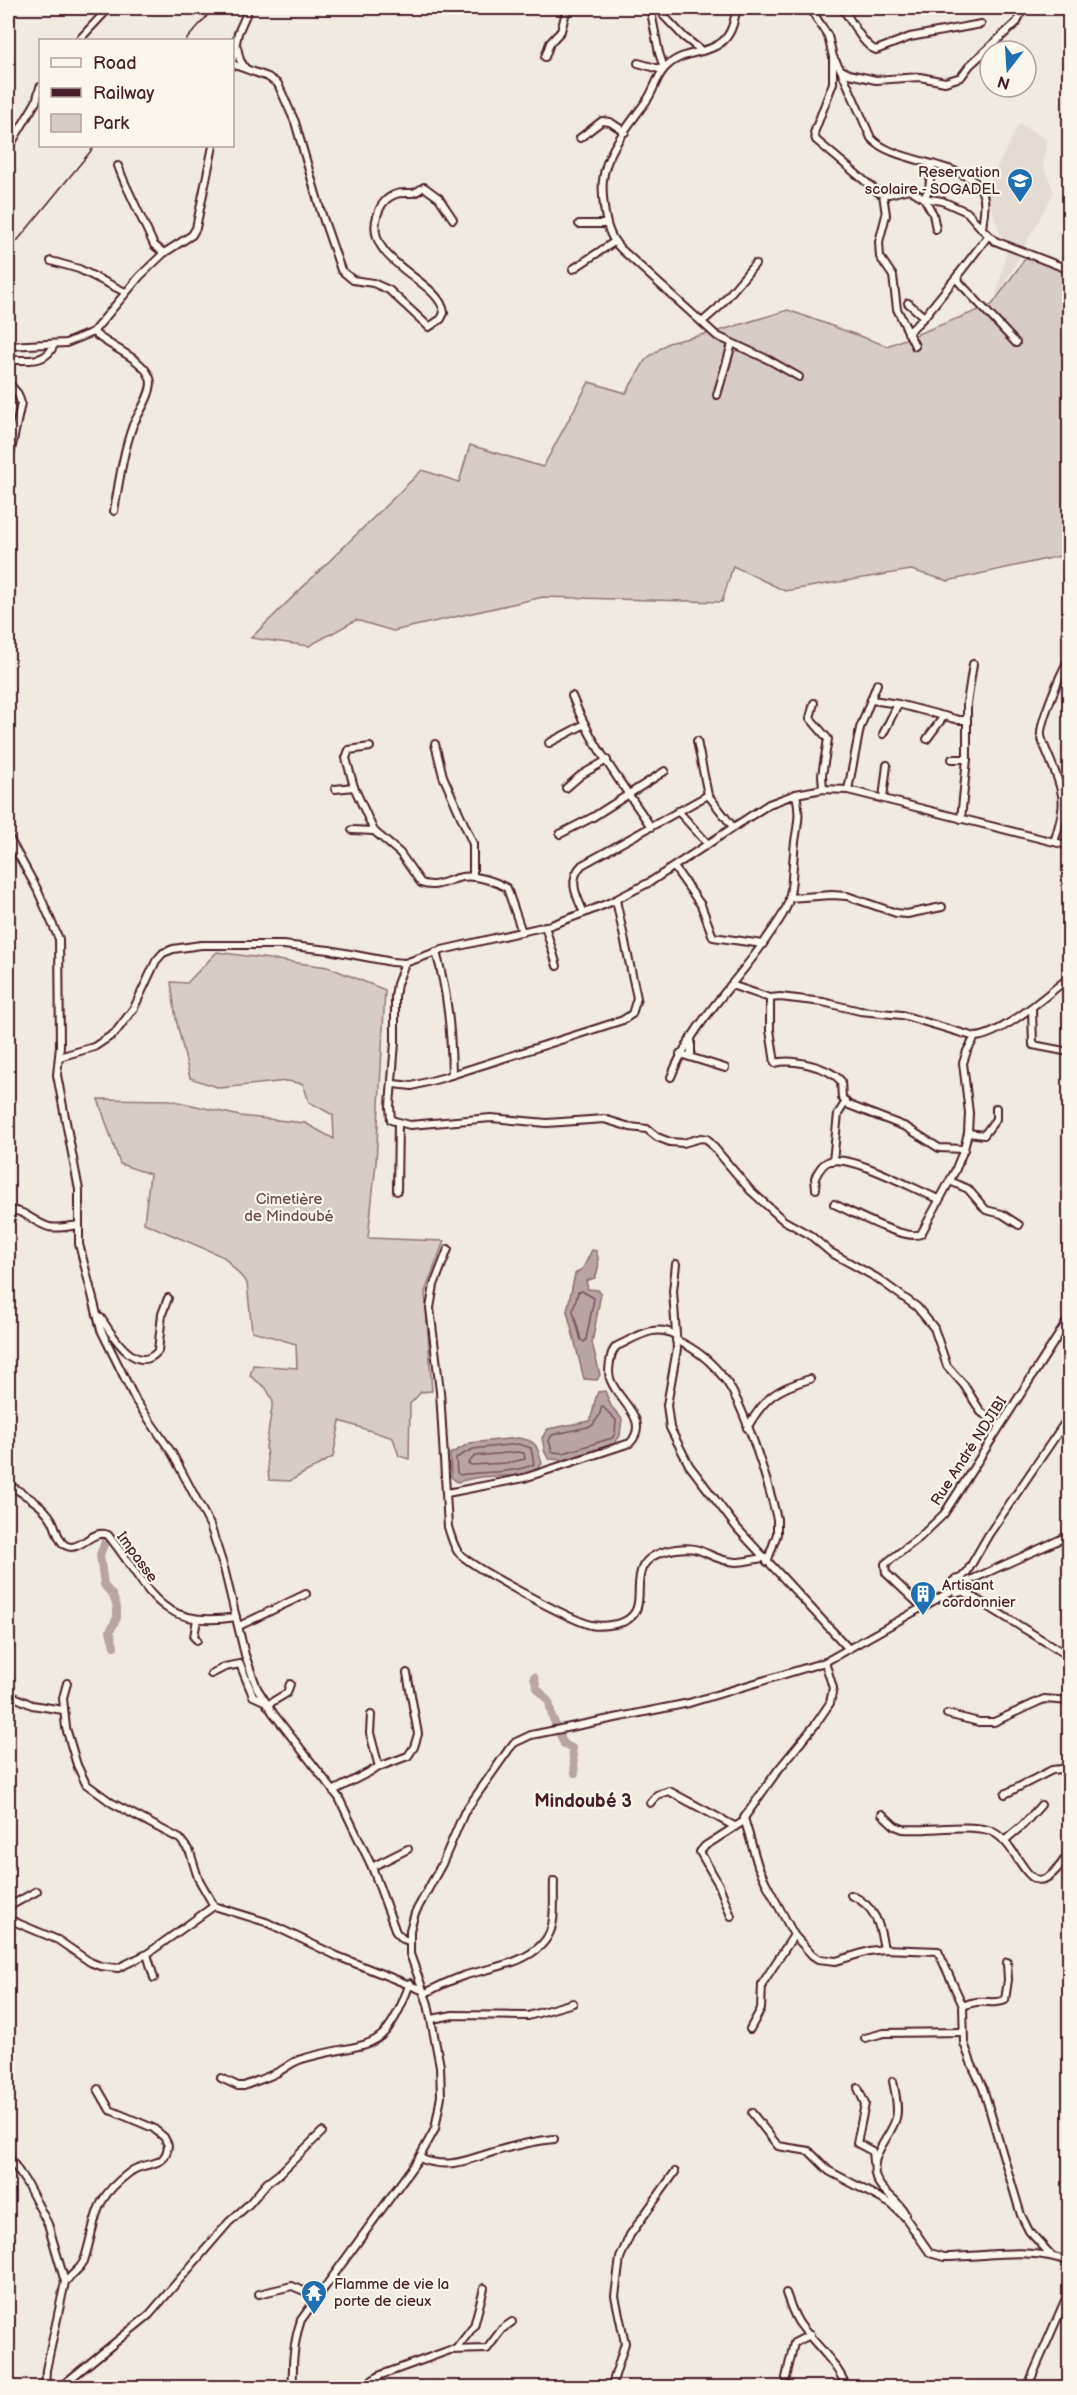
<svg xmlns="http://www.w3.org/2000/svg" width="1077" height="2395" font-family="'Balsamiq Sans',sans-serif">
	<rect width="100%" height="100%" fill="#f0eae0"/>
	<filter id="ink" filterUnits="userSpaceOnUse"><feTurbulence type="fractalNoise" baseFrequency=".0167" numOctaves="2"/><feDisplacementMap in="SourceGraphic" scale="12" xChannelSelector="R" yChannelSelector="G"/><feConvolveMatrix kernelMatrix="1 2 1 2 8 2 1 2 1" color-interpolation-filters="sRGB"/></filter>
	<g filter="url(#ink)">
		<polygon fill="#e4dbd2" points="1019,124 1046,139 1043,165 1054,192 995,301 1009,241 1001,237 986,189"/>
		<g fill="#d8ccc6" stroke="#917678" stroke-width="1.5">
			<polygon points="1027,256 1069,263 1069,554 948,581 911,570 785,591 733,566 722,602 543,597 393,631 356,620 309,646 251,638 422,470 459,482 470,445 543,467 589,382 626,393 646,359 668,343 722,330 788,310 887,346 992,305"/>
			<polygon points="217,952 328,967 385,990 376,1163 368,1238 444,1241 425,1292 432,1391 421,1392 410,1404 409,1459 399,1456 393,1438 340,1421 333,1457 290,1481 269,1480 266,1447 273,1401 266,1388 250,1376 253,1365 297,1368 296,1344 252,1331 247,1283 224,1257 144,1223 150,1174 120,1164 98,1099 170,1100 240,1116 305,1123 334,1139 333,1115 309,1102 303,1084 287,1081 220,1088 190,1078 176,1019 171,982 187,983"/>
		</g>
		<g fill="#b8a4a2" stroke="#8c6f72" stroke-width="1.5">
			<path d="M592,1250l4,1c4,11 3,17 -1,27l-9,3 2,8 10,1 3,3 -9,50 8,32 -3,5 -13,-1 -17,-68 8,-37 8,-6z"/>
			<path d="M605,1391l6,15 11,13 -2,17 -5,7 -51,17 -15,-1 -4,-6 -3,-15 6,-9 41,-8c6,-10 4,-19 9,-29z"/>
			<path d="M518,1438c20,3 19,8 24,26 -15,16 -41,11 -61,13 -8,1 -16,3 -24,5l-6,-5 -1,-23 20,-11z"/>
		</g>
		<g fill="none" stroke-linecap="round" stroke-linejoin="round">
			<g stroke="#76545b" stroke-width="1.5">
				<polygon points="582,1291 594,1298 586,1340 584,1342 581,1340 573,1311 578,1292"/>
				<polygon points="602,1406 616,1420 615,1434 612,1438 564,1453 552,1452 549,1440 552,1435 592,1426 599,1416"/>
				<path d="M518,1444l13,4 3,16c-20,10 -52,7 -74,11l-3,-2 -1,-15 17,-9z"/>
				<polygon points="517,1452 524,1453 525,1459 506,1463 471,1465 468,1463 475,1456"/>
			</g>
			<g stroke="#b8a4a2" stroke-width="8">
				<polyline points="103,1533 105,1542 100,1555 104,1585 113,1596 117,1607 117,1618 110,1631 114,1646"/>
				<polyline points="534,1677 537,1688 549,1702 552,1716 564,1744 572,1748 575,1773"/>
			</g>
			<defs>
				<g id="minor">
					<path d="M736,8c-5,57 -46,33 -71,60 -8,8 -11,22 -18,32 -16,23 -41,50 -44,80 -1,8 0,18 1,27 2,16 5,30 17,42l96,87 52,24 30,17"/>
					<polyline points="810,8 828,36 833,57 841,70 849,74 876,80 920,77 945,82 961,77 970,65 1017,22 1023,8"/>
					<path d="M842,8c9,11 21,38 34,42l34,-13 71,-13"/>
					<polyline points="939,8 942,8"/>
					<polyline points="651,12 659,53 664,68"/>
					<polyline points="664,16 684,37 702,51"/>
					<polyline points="79,40 109,8"/>
					<polyline points="237,47 240,60 245,68"/>
					<polyline points="545,57 550,43 561,31 567,8"/>
					<polyline points="833,59 833,83 814,133 816,140 879,193 889,194 909,189 924,198 942,201 967,212 982,229"/>
					<polyline points="232,62 238,33 249,8"/>
					<polyline points="638,63 663,70"/>
					<path d="M232,64l36,13 10,7 17,38 27,93 19,55 12,10 20,3 16,7 40,37 12,-8 3,-6c-3,-33 -81,-50 -67,-97 2,-7 6,-15 13,-19 7,-5 14,-4 22,-4 5,0 8,-4 12,-6l15,11 14,21"/>
					<path d="M841,70l30,68c22,26 100,24 111,54 5,11 1,25 0,37l13,12 75,29"/>
					<polyline points="580,138 602,121 610,122 625,132"/>
					<polyline points="8,149 36,102 40,87"/>
					<polyline points="932,164 929,189 924,198 933,214 936,229"/>
					<polyline points="118,166 124,181 154,245 164,253"/>
					<polyline points="883,194 886,215 879,242 880,257 893,276 897,309 915,346"/>
					<polyline points="579,224 606,224"/>
					<polyline points="988,236 958,275 959,282 1016,343"/>
					<polyline points="51,261 79,269 125,292"/>
					<polyline points="573,269 614,242"/>
					<polyline points="908,303 924,317"/>
					<polyline points="702,322 718,308 755,264"/>
					<path d="M93,332c16,15 50,26 57,46 5,12 -12,36 -17,47 -10,27 -14,58 -19,86"/>
					<polyline points="908,333 924,317 958,275"/>
					<polyline points="8,346 66,343 93,332 140,276 164,253 192,235 196,228 213,146"/>
					<path d="M8,360c19,-1 37,5 46,-15"/>
					<polyline points="8,382 18,394 21,403 8,465"/>
					<polyline points="717,395 732,344"/>
					<path d="M572,696c18,47 51,89 79,131"/>
					<polyline points="872,700 898,704 959,720 967,720 967,759 961,819"/>
					<polyline points="814,703 810,718 828,739 822,775 823,789"/>
					<polyline points="967,720 967,703 973,664"/>
					<polyline points="883,734 898,704"/>
					<polyline points="927,739 944,716"/>
					<polyline points="697,741 708,795 733,827"/>
					<polyline points="549,743 585,724"/>
					<polyline points="435,744 443,776 473,844 473,877"/>
					<path d="M370,747l-21,3 -3,8 8,29 20,44 26,22 21,30c16,6 25,-3 41,-6 15,-2 33,4 45,11l15,44"/>
					<polyline points="952,759 967,759"/>
					<polyline points="566,788 581,775 607,760"/>
					<polyline points="335,789 354,787"/>
					<polyline points="848,790 860,728 877,684"/>
					<polyline points="883,798 887,765"/>
					<polyline points="678,811 708,844"/>
					<polyline points="352,830 374,831"/>
					<polyline points="560,834 593,817 665,771"/>
					<polyline points="8,836 37,889 59,939 60,1046 57,1075 79,1190 79,1244 101,1330 136,1401 172,1453 210,1525 224,1568 245,1655 257,1688 273,1713 339,1798 372,1867 396,1932 403,1939 409,1941"/>
					<path d="M1054,842c12,-37 12,-45 -3,-80 -3,-9 -8,-17 -10,-26 -2,-12 21,-67 29,-78"/>
					<polyline points="674,867 701,905 713,937 763,944"/>
					<polyline points="789,898 832,895 847,896 896,913 907,914 942,907"/>
					<path d="M584,913c-7,-16 -17,-33 -2,-48l126,-70"/>
					<polyline points="545,926 557,966"/>
					<path d="M436,952c12,41 15,80 16,122"/>
					<polyline points="405,963 397,984 395,997 395,1042 390,1106 391,1120 410,1125 491,1118 547,1123 604,1119 630,1127 647,1129 657,1137 670,1142 683,1143 701,1138 707,1139 750,1190 783,1220 810,1235 830,1252 877,1278 917,1307 934,1328 947,1366 964,1385 981,1412 1000,1425"/>
					<path d="M731,985l39,13 10,-1 43,5 37,9 42,4 73,22c28,-2 72,-43 95,-60"/>
					<path d="M770,998v32l5,33c17,-5 54,4 66,18l1,17 7,7 57,22 33,21 25,1"/>
					<polyline points="1032,1008 1033,1045 1064,1051"/>
					<polyline points="680,1054 725,1068"/>
					<polyline points="59,1057 94,1047 115,1033 134,1008 156,961 163,953 173,949 201,945 283,945 329,950 392,962 405,963 442,950 551,925 584,913 611,902 650,882 769,804 796,794 823,789 848,790 1070,846"/>
					<polyline points="691,1057 691,1037"/>
					<path d="M671,1077c21,-54 64,-92 96,-139 7,-11 17,-22 21,-35 5,-16 4,-34 6,-50 1,-24 8,-32 2,-59"/>
					<polyline points="393,1084 412,1086 442,1078 623,1020 632,1014 637,998 616,900"/>
					<polyline points="968,1133 984,1135 996,1119 996,1108"/>
					<polyline points="833,1161 838,1114 845,1103"/>
					<polyline points="950,1181 968,1189 986,1210 1002,1214 1019,1225"/>
					<path d="M816,1189l-1,-11c3,-6 7,-15 15,-17 25,-6 84,29 109,38"/>
					<polyline points="397,1191 398,1123"/>
					<path d="M834,1204c18,8 70,37 87,30l34,-63 9,-22 4,-16 1,-20 -6,-50 4,-12 8,-14"/>
					<path d="M8,1211c15,-3 26,12 41,16 9,2 21,-1 30,-2"/>
					<path d="M448,1249l-14,36 -4,23 10,83 8,136c3,9 5,18 10,25 12,15 113,68 133,73 9,2 23,0 32,-3 34,-14 -6,-58 43,-71 38,-10 39,9 70,11 9,0 18,-3 27,-4"/>
					<polyline points="676,1264 673,1291 677,1349 667,1405 670,1428 689,1465 737,1528 848,1648"/>
					<path d="M101,1318c10,15 35,59 57,33l4,-37 6,-16"/>
					<path d="M676,1340c18,8 35,21 47,37 21,25 46,109 54,142v15l-10,28"/>
					<path d="M747,1428c18,-31 29,-39 63,-49"/>
					<path d="M8,1484c15,10 35,20 44,36 4,7 6,21 13,25 14,9 27,-17 43,-10 43,53 47,95 128,82"/>
					<path d="M447,1493l77,-15 106,-35c21,-23 -11,-41 -19,-62 -3,-5 -2,-13 -1,-19 1,-7 2,-12 7,-16 20,-9 38,-23 58,-11"/>
					<polyline points="960,1579 967,1572 989,1534 1070,1415"/>
					<circle cx="958" cy="1586" r="7"/>
					<polyline points="964,1583 1070,1535"/>
					<polyline points="963,1591 1070,1657"/>
					<polyline points="923,1608 886,1573 885,1564 920,1537 944,1514 1070,1317"/>
					<polyline points="239,1626 306,1594"/>
					<polyline points="197,1640 194,1637 197,1619"/>
					<polyline points="825,1662 833,1688 830,1703 815,1725 778,1770 744,1818 758,1866 766,1883 794,1935 812,1955 818,1959 836,1961 869,1951 884,1949 938,1951 963,2006 964,2043 972,2065 983,2088 1021,2215 1029,2231 1051,2255"/>
					<polyline points="211,1674 225,1667 240,1664 253,1696 264,1701"/>
					<polyline points="67,1683 63,1698 66,1728 77,1765 86,1784 112,1803 180,1839 190,1852 198,1878 214,1906 266,1922 337,1956 422,1990"/>
					<polyline points="8,1694 32,1705 63,1710"/>
					<polyline points="267,1705 287,1693 290,1684"/>
					<polyline points="947,1714 979,1722 994,1722 1044,1699 1070,1701"/>
					<polyline points="371,1715 370,1733 379,1767"/>
					<polyline points="333,1791 381,1766 408,1756 414,1747 418,1734 407,1673"/>
					<polyline points="1005,1794 1052,1770 1070,1768"/>
					<polyline points="650,1803 657,1795 669,1791 734,1826"/>
					<path d="M882,1814l13,12 8,3c25,2 62,-5 85,1 37,11 38,92 82,21"/>
					<polyline points="1004,1841 1023,1825 1041,1805"/>
					<polyline points="372,1867 408,1849"/>
					<path d="M851,1895c25,11 29,30 33,54"/>
					<polyline points="8,1907 37,1891"/>
					<polyline points="731,1916 719,1885 700,1852 705,1846 744,1821"/>
					<polyline points="8,1919 58,1940 90,1962 100,1966 118,1968 147,1954 214,1906"/>
					<polyline points="147,1954 154,1978"/>
					<path d="M424,1994c14,-8 27,-14 42,-19 28,-8 71,-13 84,-43 6,-14 3,-36 4,-51"/>
					<path d="M963,2006c18,-9 30,0 42,-6l3,-20 -1,-18"/>
					<polyline points="432,2019 453,2015 528,2016 573,2003"/>
					<polyline points="750,2029 761,2009 762,1984 794,1935"/>
					<polyline points="865,2038 884,2033 963,2032"/>
					<path d="M221,2078l17,8h6c11,-5 23,-8 34,-14 8,-4 15,-11 24,-13 67,-20 81,0 108,-76"/>
					<path d="M893,2081c2,11 6,26 3,37 -5,19 -25,34 -21,56 4,19 23,23 30,40"/>
					<polyline points="858,2088 865,2104 857,2143 872,2151 873,2162"/>
					<path d="M752,2113l26,33 31,5 20,20 62,33 14,13 25,36 14,4c41,0 87,-11 126,5"/>
					<polyline points="8,2155 27,2184 48,2224 65,2282 46,2370 45,2388"/>
					<path d="M419,2158c29,12 48,2 74,-6 20,-6 41,-11 61,-13"/>
					<path d="M65,2282l15,-15 4,-6c14,-43 6,-59 46,-89 15,-12 36,-2 38,-27l-4,-8 -11,-9 -43,-18 -12,-21"/>
					<path d="M786,2293c4,11 8,25 16,34 16,20 35,36 45,61"/>
					<polyline points="259,2294 292,2286 318,2297"/>
					<polyline points="456,2349 474,2326 484,2288"/>
					<polyline points="8,2371 12,2388"/>
					<polyline points="786,2378 794,2343 810,2335"/>
					<polyline points="59,2388 149,2315 229,2222 249,2204 267,2183 279,2174 322,2132"/>
					<path d="M293,2388c-1,-24 0,-46 8,-68l118,-162 16,-29 6,-33 -1,-30 -12,-62 -18,-50v-24l5,-17 27,-49 22,-51 45,-64 5,-6 17,-8 158,-32 136,-41 128,-72"/>
					<polyline points="359,2388 381,2375 450,2350 487,2349 502,2329 512,2322"/>
					<polyline points="611,2388 625,2343 615,2296 620,2258 630,2235 675,2172"/>
					<polyline points="1027,2388 1070,2289"/>
				</g>
			</defs>
			<use href="#minor" stroke="#4a1f2b" stroke-width="10"/>
			<use href="#minor" stroke="#fbf7ec" stroke-width="6"/>
			<g stroke="#4a1f2b" stroke-width="1.5">
				<polyline points="186,40 214,8"/>
				<polyline points="8,252 95,146"/>
			</g>
		</g>
	</g>
	<defs>
		<symbol id="school-pin" viewBox="-11 -11 22 30"><path d="M0 17L-7.5 6A9.5 9.5 0 1 1 7.5 6Z" fill="#1f6fb2" stroke="#fbf7ec"/><path d="M0-5L7-2L0 1L-7-2ZM-4 1L0 2.5L4 1V4Q0 6-4 4Z" fill="#fff"/></symbol>
		<symbol id="building-pin" viewBox="-11 -11 22 30"><path d="M0 17L-7.5 6A9.5 9.5 0 1 1 7.5 6Z" fill="#1f6fb2" stroke="#fbf7ec"/><path d="M-4-6H4V6H1V3H-1V6H-4ZM-2.5-4.3h1.7v1.8h-1.7ZM.8-4.3h1.7v1.8H.8ZM-2.5-1h1.7V.8h-1.7ZM.8-1h1.7V.8H.8Z" fill="#fff"/></symbol>
		<symbol id="temple-pin" viewBox="-11 -11 22 30"><path d="M0 17L-7.5 6A9.5 9.5 0 1 1 7.5 6Z" fill="#1f6fb2" stroke="#fbf7ec"/><path d="M0-6L5-2H3V0L6.5 2.5H4V6H1.5V3h-3V6H-4V2.5H-6.5L-3 0V-2H-5Z" fill="#fff"/></symbol>
	</defs>
	<g fill-rule="evenodd">
		<use href="#school-pin" x="1005" y="166" width="30" height="40"/>
		<use href="#building-pin" x="908" y="1579" width="30" height="40"/>
		<use href="#temple-pin" x="299" y="2278" width="30" height="40"/>
	</g>
	<g text-anchor="middle" dominant-baseline="central" stroke-width="4.5" stroke-linejoin="round" paint-order="stroke">
		<g font-size="15" fill="#4a1f2b" stroke="#fbf7ec" text-anchor="start">
			<text x="1000" y="172" text-anchor="end">Reservation<tspan x="1000" dy="17">scolaire - SOGADEL</tspan></text>
			<text x="942" y="1585">Artisant<tspan x="942" dy="17">cordonnier</tspan></text>
			<text x="334" y="2284">Flamme de vie la<tspan x="334" dy="17">porte de cieux</tspan></text>
		</g>
		<g font-size="15" fill="#6e4a52" stroke="#fbf7ec">
			<text x="289" y="1199">Cimetière<tspan x="289" dy="17">de Mindoubé</tspan></text>
		</g>
		<g font-size="15" fill="#4a1f2b" stroke="#fbf7ec">
			<text transform="translate(969 1451) rotate(-57)">Rue André NDJIBI</text>
			<text transform="translate(137 1557) rotate(54)">Impasse</text>
		</g>
		<g font-size="18" font-weight="bold" fill="#4a1f2b" stroke="#fbf7ec">
			<text x="583" y="1801">Mindoubé 3</text>
		</g>
	</g>
	<rect width="1077" height="2395" fill="none" stroke="#fbf7ec" stroke-width="30"/>
	<rect x="15" y="15" width="1047" height="2365" fill="none" stroke="#4a1f2b" stroke-width="2" filter="url(#ink)"/>
	<rect x="39" y="39" width="195" height="108" fill="#fbf7ec" stroke="#b4a19f" stroke-width="1.5"/>
	<rect x="51" y="58" width="30" height="9" fill="#fbf7ec" stroke="#b4a19f" stroke-width="1.5"/>
	<text x="93" y="69" font-size="18" fill="#4a1f2b">Road</text>
	<rect x="51" y="88" width="30" height="9" fill="#4a1f2b" stroke="#b4a19f" stroke-width="1.5"/>
	<text x="93" y="99" font-size="18" fill="#4a1f2b">Railway</text>
	<rect x="51" y="114" width="30" height="18" fill="#d8ccc6" stroke="#b4a19f" stroke-width="1.5"/>
	<text x="93" y="129" font-size="18" fill="#4a1f2b">Park</text>
	<g transform="translate(1008 69) rotate(197)"><circle r="28" fill="#fbf7ec" stroke="#b4a19f" stroke-width="1.5"/>
	<path d="M0-4.5L10 22L0 15L-10 22Z" fill="#1f6fb2"/>
	<text y="-9" font-size="16" font-weight="bold" text-anchor="middle" fill="#4a1f2b">N</text>
	</g>
</svg>
